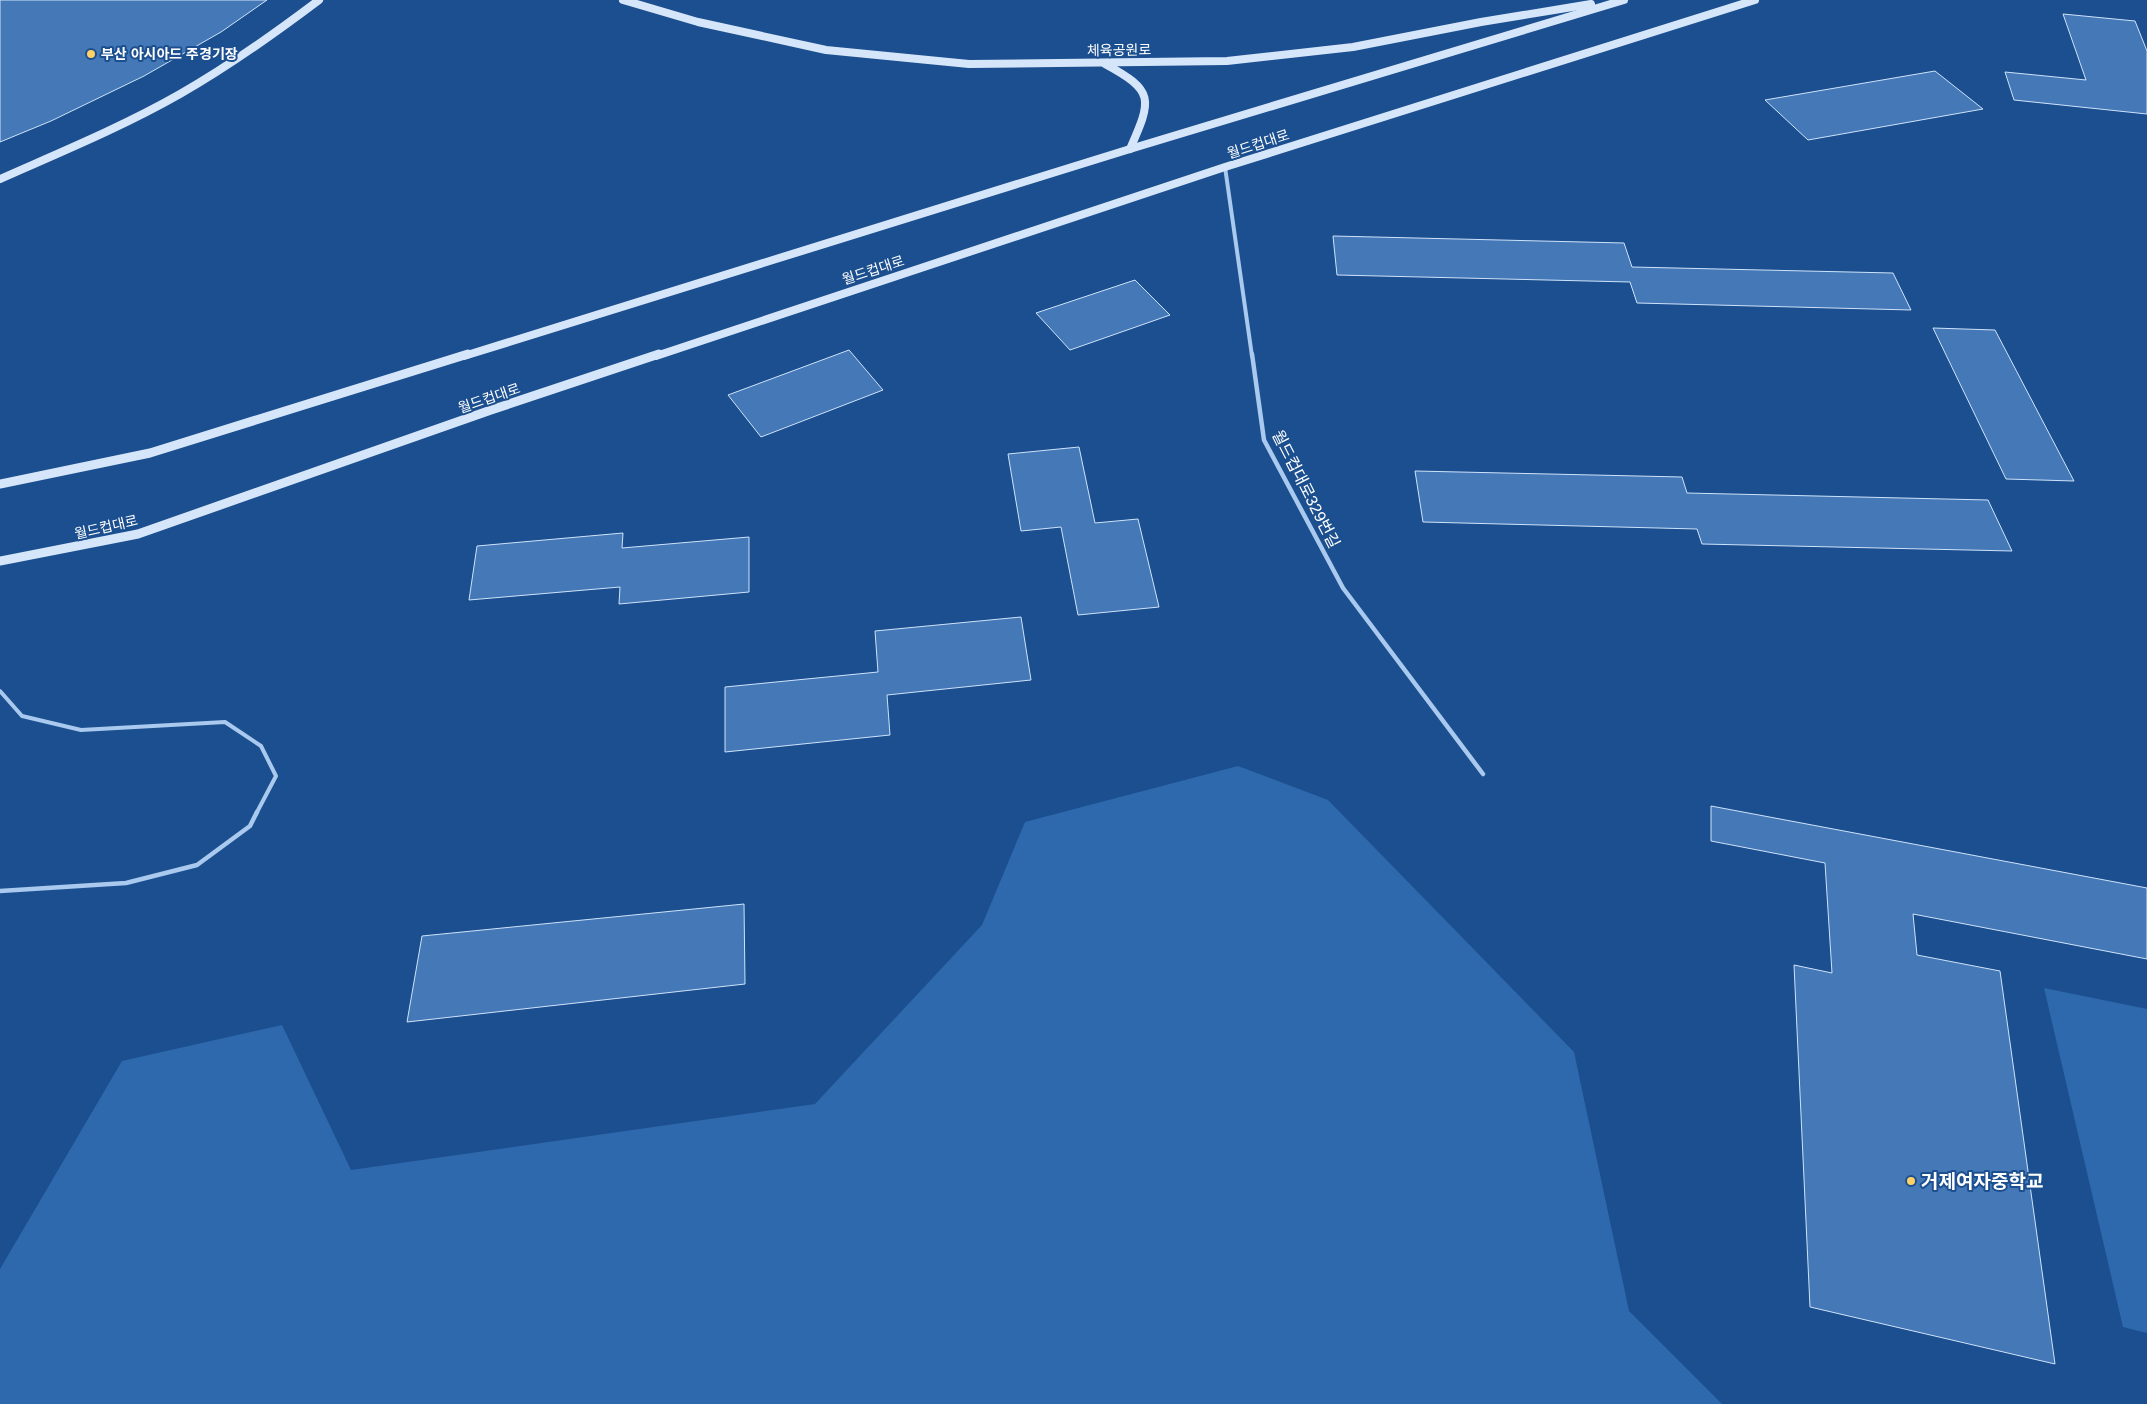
<svg xmlns="http://www.w3.org/2000/svg" width="2147" height="1404" font-family="Arial,'Noto Sans KR',sans-serif">
	<rect width="100%" height="100%" fill="#1b4f8f"/>
	<g fill="#2e69ad">
		<polygon points="1238,766 1328,800 1574,1052 1629,1311 1722,1404 0,1404 0,1269 122,1061 282,1025 351,1170 815,1104 982,925 1025,822"/>
		<polygon points="2044,988 2147,1009 2147,1333 2123,1327"/>
	</g>
	<g fill="#4478b7" stroke="#cfe3fa">
		<polygon points="0,0 267,0 221,32 144,76 51,121 0,142"/>
		<polygon points="2063,14 2135,21 2147,51 2147,114 2014,100 2005,72 2086,80"/>
		<polygon points="1935,71 1983,109 1808,140 1765,100"/>
		<polygon points="1333,236 1624,243 1632,267 1893,273 1911,310 1637,303 1630,282 1337,275"/>
		<polygon points="1135,280 1170,315 1070,350 1036,313"/>
		<polygon points="1933,328 1995,330 2074,481 2006,479"/>
		<polygon points="849,350 883,390 761,437 728,395"/>
		<polygon points="1079,447 1095,523 1138,519 1159,607 1078,615 1061,527 1021,531 1008,454"/>
		<polygon points="1415,471 1682,477 1687,493 1988,500 2012,551 1702,544 1697,529 1423,522"/>
		<polygon points="623,533 622,548 749,537 749,592 619,604 620,587 469,600 477,546"/>
		<polygon points="1021,617 1031,680 887,695 890,735 725,752 725,687 878,672 875,631"/>
		<polygon points="1711,806 2147,888 2147,959 1913,914 1917,955 2000,971 2055,1364 1810,1307 1794,965 1832,973 1825,863 1711,841"/>
		<polygon points="744,904 745,984 407,1022 422,936"/>
	</g>
	<g fill="none" stroke-linecap="round" stroke-linejoin="round">
		<polyline stroke="#a9c9ee" stroke-width="4" points="0,691 22,716 81,730 225,722 261,746 276,776 256,814"/>
		<polyline stroke="#a9c9ee" stroke-width="4.5" points="0,891 126,883 197,865 250,826 257,812"/>
		<polyline stroke="#a9c9ee" stroke-width="4" points="1225,167 1252,356"/>
		<polyline stroke="#a9c9ee" stroke-width="4.5" points="1252,354 1264,440 1343,588 1483,774"/>
		<g stroke="#d6e6fa" stroke-width="8">
			<polyline points="623,0 698,22 826,50 969,64 1227,61 1353,47 1481,22 1591,4"/>
			<path d="M1105,64c50,27 47,35 25,85"/>
			<path d="M0,179c61,-27 122,-52 180,-85 49,-28 94,-60 139,-94"/>
			<polyline points="464,356 1130,149 1624,0"/>
			<polyline points="656,356 1225,167 1755,0"/>
		</g>
		<g stroke="#d6e6fa" stroke-width="9">
			<polyline points="0,484 150,453 468,354"/>
			<polyline points="0,561 138,534 491,410 659,354"/>
		</g>
	</g>
	<g fill="#ffd166" stroke="#1b4f8f" stroke-width="2">
		<circle cx="91" cy="54" r="5"/>
		<circle cx="1911" cy="1181" r="5"/>
	</g>
	<g text-anchor="middle" dominant-baseline="central" stroke-width="4" stroke-linejoin="round" paint-order="stroke">
		<g font-size="14" fill="#fff" stroke="#1b4f8f">
			<text transform="translate(1119 50) rotate(-1)">체육공원로</text>
			<text transform="translate(1258 144) rotate(-18)">월드컵대로</text>
			<text transform="translate(873 270) rotate(-18)">월드컵대로</text>
			<text transform="translate(489 398) rotate(-19)">월드컵대로</text>
			<text transform="translate(106 527) rotate(-13)">월드컵대로</text>
		</g>
		<g font-size="14" font-weight="bold" fill="#fff" stroke="#1b4f8f" text-anchor="start">
			<text x="101" y="54">부산 아시아드 주경기장</text>
		</g>
		<g font-size="16" fill="#fff" stroke="#1b4f8f">
			<text transform="translate(1306 489) rotate(63)">월드컵대로329번길</text>
		</g>
		<g font-size="19" font-weight="bold" fill="#fff" stroke="#1b4f8f" text-anchor="start">
			<text x="1921" y="1181">거제여자중학교</text>
		</g>
	</g>
</svg>
